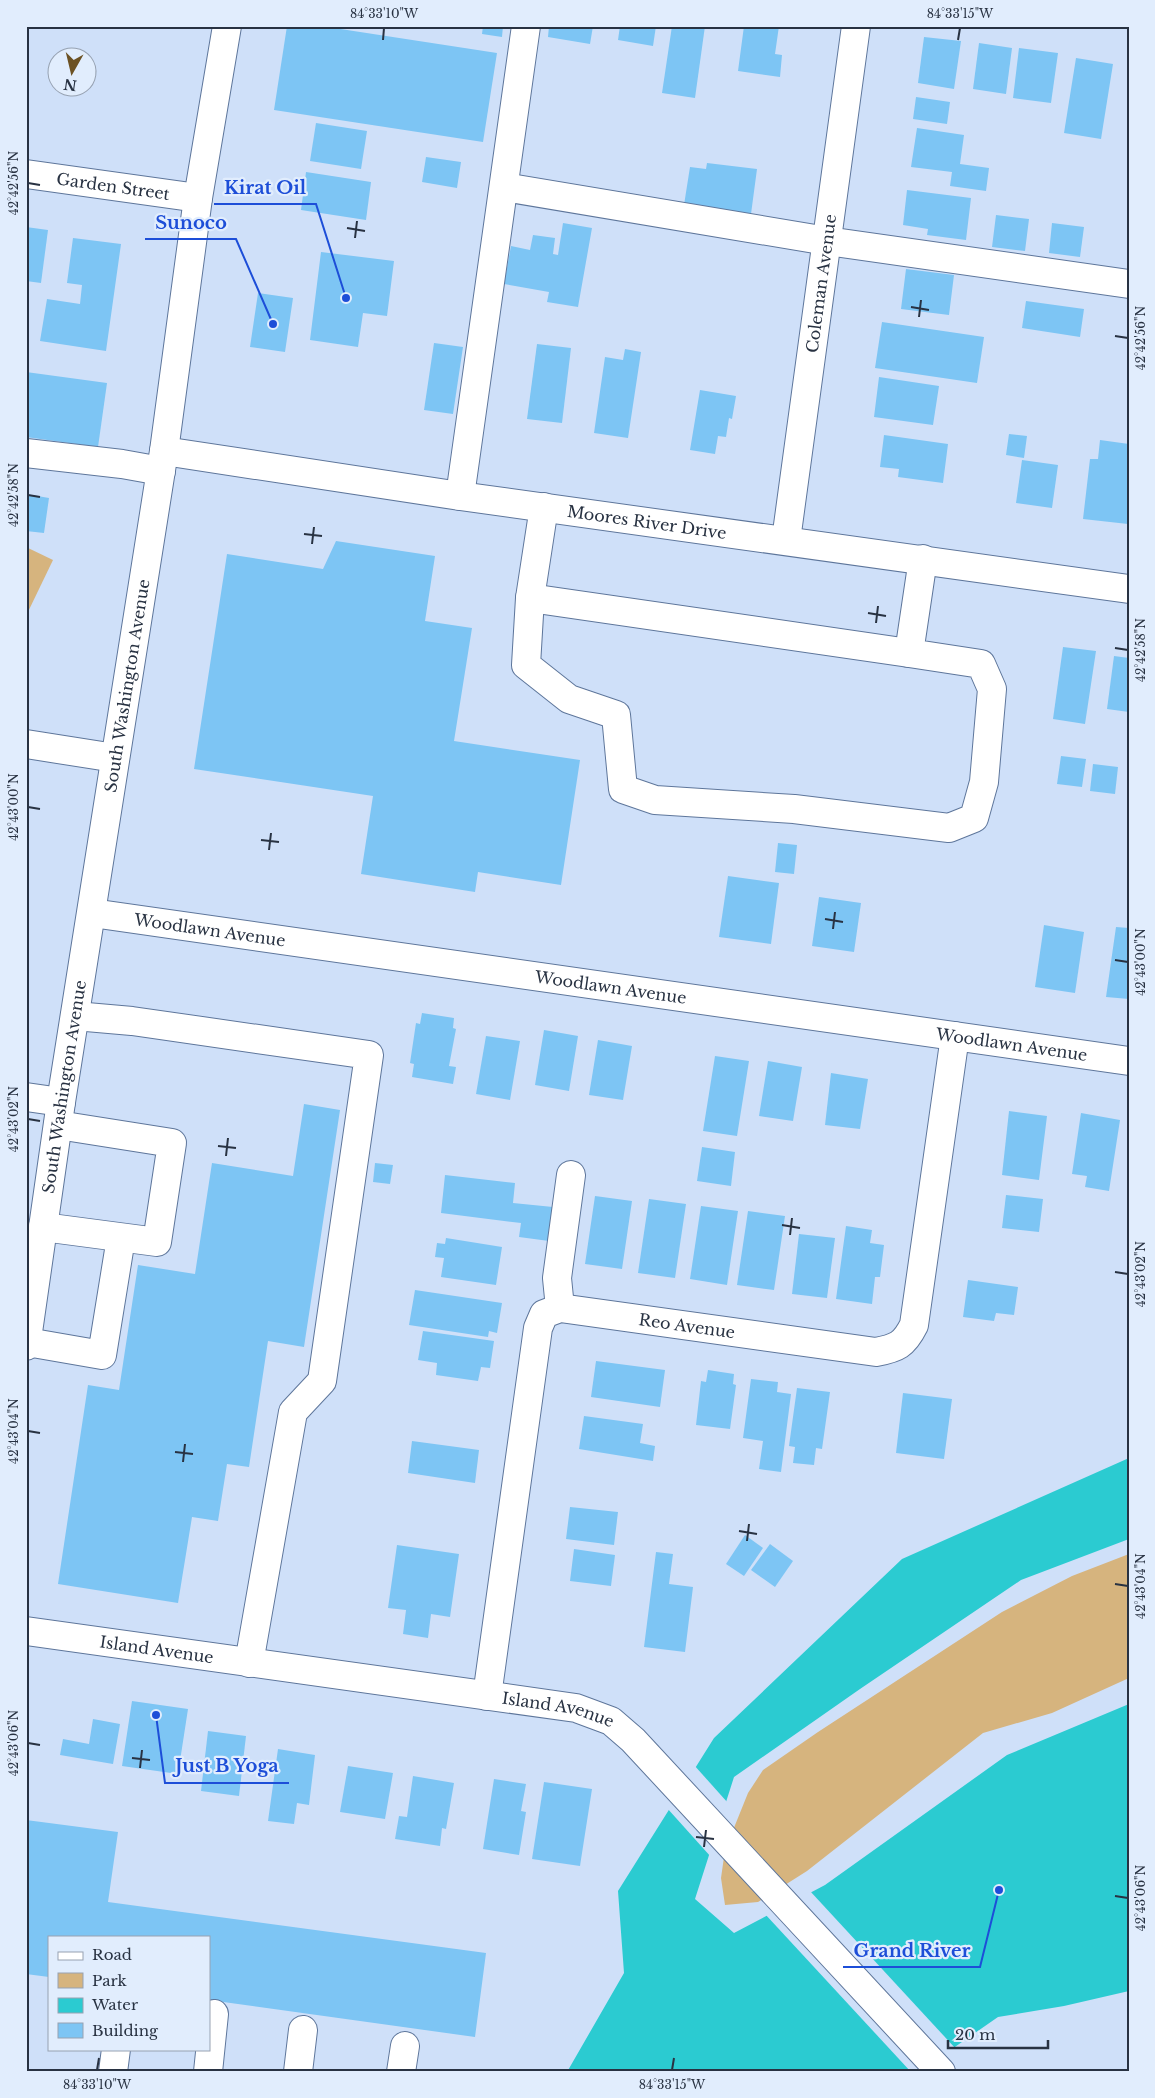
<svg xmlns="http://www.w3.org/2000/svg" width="1155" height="2098" font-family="'Libre Baskerville',serif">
	<rect width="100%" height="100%" fill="#cfe0f9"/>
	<g fill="#d6b47e">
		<polygon points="26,547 53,560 26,616"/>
		<polygon points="1129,1554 1129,1678 1052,1713 983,1733 807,1871 758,1902 725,1905 721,1878 725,1850 748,1793 763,1770 818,1732 1002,1612 1072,1576"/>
	</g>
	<polygon fill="#2bcbd1" points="1129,1458 1129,1539 1021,1580 860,1689 734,1777 695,1899 734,1933 825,1885 1007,1755 1129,1704 1129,1991 1064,2006 998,2017 949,2051 924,2072 567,2072 624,1973 618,1891 714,1738 902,1559"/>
	<g fill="#cfe0f9">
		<polygon points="694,1765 728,1803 711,1857 667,1808"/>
		<polygon points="810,1891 956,2049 928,2072 911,2072 765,1914"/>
	</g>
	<g fill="#7dc5f4">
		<polygon points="287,26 321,26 497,53 483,142 274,110"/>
		<polygon points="483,26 503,26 502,37 482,34"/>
		<polygon points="549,26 593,26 590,44 548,37"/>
		<polygon points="620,26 656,26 653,46 618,40"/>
		<polygon points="672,26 705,26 695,98 662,93"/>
		<polygon points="744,26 779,26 775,54 782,55 780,77 738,71"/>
		<polygon points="924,37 961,41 954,89 918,83"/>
		<polygon points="979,43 1012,48 1006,94 973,89"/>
		<polygon points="1019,48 1058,53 1051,103 1013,98"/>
		<polygon points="1076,58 1113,64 1101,139 1064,133"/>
		<polygon points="916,97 950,102 947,124 913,119"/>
		<polygon points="316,123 367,131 361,169 310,161"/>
		<polygon points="917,128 964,135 960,164 989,168 986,191 950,186 952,172 911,167"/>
		<polygon points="426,157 461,162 457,188 422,182"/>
		<polygon points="707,163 757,169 751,214 684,205 690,167 706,169"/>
		<polygon points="306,172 371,182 366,220 301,210"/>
		<polygon points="907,190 971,198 966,240 927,235 928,229 903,225"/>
		<polygon points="996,215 1029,219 1025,251 992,247"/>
		<polygon points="563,223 592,228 578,307 547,302 549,292 504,284 511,246 530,250 533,235 555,238 553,254 558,255"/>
		<polygon points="1052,223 1084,227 1080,257 1049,253"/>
		<polygon points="26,227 48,230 41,283 26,281"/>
		<polygon points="73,238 121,244 106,351 40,341 47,299 80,304 82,285 67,283"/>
		<polygon points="321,252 394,261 387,316 363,313 358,347 310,340"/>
		<polygon points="906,269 954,275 949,315 901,309"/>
		<polygon points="258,293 293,298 285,352 250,347"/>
		<polygon points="1026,301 1084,309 1080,337 1022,328"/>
		<polygon points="882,322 984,337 977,383 875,368"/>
		<polygon points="434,343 463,347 453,414 424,410"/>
		<polygon points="537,344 571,348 562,423 527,419"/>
		<polygon points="625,349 641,352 628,438 594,433 605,357 623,360"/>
		<polygon points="26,372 107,383 98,447 26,437"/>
		<polygon points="879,377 939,386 933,425 874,417"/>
		<polygon points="700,390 736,396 732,419 729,418 726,437 718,436 715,454 690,450"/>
		<polygon points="1009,434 1027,436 1024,458 1006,455"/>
		<polygon points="884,435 948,444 943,483 898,477 899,469 880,467"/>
		<polygon points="1100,440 1129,444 1128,524 1083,519 1090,459 1098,459"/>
		<polygon points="1022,460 1058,465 1052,508 1016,503"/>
		<polygon points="26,494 49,498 44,533 26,531"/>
		<polygon points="336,541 435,556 425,621 472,628 454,741 580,760 561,885 478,872 475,892 361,874 373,796 194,769 227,554 323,569"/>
		<polygon points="1063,647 1096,651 1085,724 1053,719"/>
		<polygon points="1114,656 1129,658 1129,712 1107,709"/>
		<polygon points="1061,756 1086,759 1082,787 1057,784"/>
		<polygon points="1093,764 1118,767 1115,794 1090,791"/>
		<polygon points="778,843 797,845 794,874 775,872"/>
		<polygon points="728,876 779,883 771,944 719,937"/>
		<polygon points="819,897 861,903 854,952 812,946"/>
		<polygon points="1044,925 1084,932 1075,993 1035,987"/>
		<polygon points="1116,927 1129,928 1129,999 1106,997"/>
		<polygon points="422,1013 454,1018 453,1028 456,1029 449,1066 456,1067 453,1084 412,1077 414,1064 410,1063 416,1023 420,1024"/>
		<polygon points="544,1030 578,1036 569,1091 535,1085"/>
		<polygon points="486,1036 520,1041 510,1100 476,1094"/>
		<polygon points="598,1040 632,1046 623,1100 589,1095"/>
		<polygon points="715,1056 749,1061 737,1136 703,1131"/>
		<polygon points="768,1061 802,1067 793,1121 759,1116"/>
		<polygon points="831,1073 868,1079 860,1129 825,1125"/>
		<polygon points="304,1104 340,1110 304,1347 268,1341 249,1467 227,1464 218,1521 192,1517 178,1603 58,1584 88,1385 119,1390 138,1265 195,1274 212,1163 293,1176"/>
		<polygon points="1009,1111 1047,1116 1039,1180 1002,1175"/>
		<polygon points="1081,1113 1120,1120 1109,1191 1085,1187 1087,1176 1072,1174"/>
		<polygon points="702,1147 735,1152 731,1186 697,1181"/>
		<polygon points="375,1163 393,1165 390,1184 373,1182"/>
		<polygon points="445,1175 515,1183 513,1203 553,1207 549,1241 519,1237 521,1223 441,1213"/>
		<polygon points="1006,1195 1043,1199 1039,1232 1002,1228"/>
		<polygon points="595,1196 632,1201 622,1269 585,1264"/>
		<polygon points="649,1199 686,1204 675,1278 638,1273"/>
		<polygon points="701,1206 738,1211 727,1285 690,1279"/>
		<polygon points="748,1211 785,1216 774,1290 737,1285"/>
		<polygon points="846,1226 872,1230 870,1243 884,1245 880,1277 875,1277 872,1304 836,1299"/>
		<polygon points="799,1234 835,1238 827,1298 792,1294"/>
		<polygon points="446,1238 502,1247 496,1285 441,1277 444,1258 435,1257 437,1243 445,1244"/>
		<polygon points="968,1280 1018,1287 1014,1315 996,1313 994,1321 963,1317"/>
		<polygon points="415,1290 502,1303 497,1333 489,1331 488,1337 409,1325"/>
		<polygon points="423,1331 494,1341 490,1368 481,1367 478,1381 436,1375 437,1363 418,1360"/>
		<polygon points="596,1361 665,1370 660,1407 591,1397"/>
		<polygon points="708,1370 734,1374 733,1384 736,1385 730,1429 696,1425 701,1381 706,1382"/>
		<polygon points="751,1379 778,1382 777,1392 791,1394 781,1472 759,1469 763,1441 743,1438"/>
		<polygon points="797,1388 830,1392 822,1449 816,1448 814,1465 793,1463 795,1447 789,1446"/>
		<polygon points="903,1393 952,1399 944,1459 896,1453"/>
		<polygon points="584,1416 643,1424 640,1443 655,1446 653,1461 579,1449"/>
		<polygon points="412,1441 479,1450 475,1483 408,1473"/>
		<polygon points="570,1507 618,1512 614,1545 566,1539"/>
		<polygon points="745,1535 763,1548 744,1576 726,1564"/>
		<polygon points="770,1544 793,1561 775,1587 751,1570"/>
		<polygon points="397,1545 459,1554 450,1617 431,1614 428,1638 403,1634 406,1610 388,1608"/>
		<polygon points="574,1549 615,1555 611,1586 570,1581"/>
		<polygon points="656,1552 673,1554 669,1584 693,1587 685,1652 644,1647"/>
		<polygon points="132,1701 188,1709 178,1774 122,1766"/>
		<polygon points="93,1719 120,1724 113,1764 60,1755 63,1739 89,1744"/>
		<polygon points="208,1731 246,1736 239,1796 201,1791"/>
		<polygon points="278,1749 315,1755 309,1805 297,1803 294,1824 268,1821"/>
		<polygon points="348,1766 393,1773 385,1819 340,1812"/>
		<polygon points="413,1776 454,1783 446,1829 442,1828 440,1846 395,1839 399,1816 407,1817"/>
		<polygon points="494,1779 526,1784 521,1811 526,1812 519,1855 483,1849"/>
		<polygon points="544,1782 592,1789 580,1866 532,1859"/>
		<polygon points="26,1820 118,1832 108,1902 486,1953 475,2037 209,2000 209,1937 49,1937 49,1977 26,1974"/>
	</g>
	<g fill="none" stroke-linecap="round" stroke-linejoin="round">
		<defs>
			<g id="minor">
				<path id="s1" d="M26,174l172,24"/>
				<polyline points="504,187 827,241 1129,284"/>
				<path id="s2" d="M164,451l296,45 669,93"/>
				<polyline points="26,453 122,464 161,471"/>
				<polyline points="460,496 526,26"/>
				<polyline points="544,507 530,598 526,665 569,699 616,715 623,789 655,800 794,809 949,828 974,818 984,782 992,689 981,664 909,653 923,559"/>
				<path id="s3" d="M786,540l70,-514"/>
				<polyline points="530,598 909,653"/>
				<polyline points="26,744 115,758"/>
				<path id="s4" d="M92,913l1037,148"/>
				<polyline points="75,1016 132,1021 369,1055 322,1381 293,1412 249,1663"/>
				<polyline points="26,1097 61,1102"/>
				<polyline points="43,1227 157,1242 172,1143 58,1125"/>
				<polyline points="560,1308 557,1278 571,1175"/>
				<polyline points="27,1342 102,1355 121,1238"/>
				<path id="s5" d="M26,1346l35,-244 103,-651 34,-253 29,-172"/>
				<path id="s6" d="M26,1631l550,77 35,13 22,19 308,332"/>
				<path id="s7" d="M487,1696l51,-368 6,-14 16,-6 316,44c21,-4 28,-7 38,-27l41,-289"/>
				<polyline points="113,2072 116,2049"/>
				<polyline points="208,2072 214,2014"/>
				<polyline points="298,2072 303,2030"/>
				<polyline points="401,2072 405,2046"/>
			</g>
		</defs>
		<use href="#minor" stroke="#5e769b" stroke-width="30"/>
		<use href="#minor" stroke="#fff" stroke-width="28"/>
	</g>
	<path fill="none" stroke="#283242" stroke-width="2" d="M383,40l1,-12M958,40l2,-12M28,183l12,2M347,228l18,3M355,238l2,-17M911,307l18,3M919,317l2,-17M1115,336l13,2M28,495l12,2M304,534l18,2M312,544l2,-17M868,613l18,3M876,623l2,-17M1115,648l13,2M28,807l12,2M261,840l18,2M269,850l2,-17M825,919l18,3M833,929l2,-17M1115,960l13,2M28,1119l12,2M218,1146l18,2M226,1156l2,-18M782,1225l18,3M790,1235l2,-17M1115,1272l13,2M28,1431l12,2M175,1452l18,2M183,1462l2,-18M739,1531l18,3M747,1541l2,-17M1115,1584l13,2M28,1743l12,2M132,1758l18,2M140,1768l2,-18M696,1837l18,2M704,1847l2,-17M1115,1896l13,2M97,2070l2,-12M672,2070l2,-12"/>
	<g text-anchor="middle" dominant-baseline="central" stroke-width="4.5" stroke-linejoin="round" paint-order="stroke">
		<g font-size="16" fill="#283242" stroke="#e1edfd">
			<text stroke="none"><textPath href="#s1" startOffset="88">Garden Street</textPath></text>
			<text stroke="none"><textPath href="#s3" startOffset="259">Coleman Avenue</textPath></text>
			<text stroke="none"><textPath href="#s2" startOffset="488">Moores River Drive</textPath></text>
			<text stroke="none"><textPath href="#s5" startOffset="668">South Washington Avenue</textPath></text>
			<text stroke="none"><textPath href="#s4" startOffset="119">Woodlawn Avenue</textPath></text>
			<text stroke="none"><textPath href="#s4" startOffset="524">Woodlawn Avenue</textPath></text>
			<text stroke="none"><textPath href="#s4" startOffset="929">Woodlawn Avenue</textPath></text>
			<text stroke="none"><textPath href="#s5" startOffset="262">South Washington Avenue</textPath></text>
			<text stroke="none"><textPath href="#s7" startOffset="532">Reo Avenue</textPath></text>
			<text stroke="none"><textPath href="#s6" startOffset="132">Island Avenue</textPath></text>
			<text stroke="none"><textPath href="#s6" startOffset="538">Island Avenue</textPath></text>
		</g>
	</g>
	<path fill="none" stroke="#1d4ed8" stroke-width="2" d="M346 298L316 204H214M273 324L236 239H145M156 1715L165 1783H289M999 1890L980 1967H843"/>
	<g fill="#1d4ed8" stroke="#e1edfd" stroke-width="2">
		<circle cx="346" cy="298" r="5"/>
		<circle cx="273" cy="324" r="5"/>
		<circle cx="156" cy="1715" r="5"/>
		<circle cx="999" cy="1890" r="5"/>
	</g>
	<g font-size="18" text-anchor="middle" font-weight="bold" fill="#1d4ed8" stroke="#e1edfd" stroke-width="4.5" stroke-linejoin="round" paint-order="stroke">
		<text x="265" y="194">Kirat Oil</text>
		<text x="191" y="229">Sunoco</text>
		<text x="227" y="1772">Just B Yoga</text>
		<text x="912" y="1957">Grand River</text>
	</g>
	<rect width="1155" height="2098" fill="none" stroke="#e1edfd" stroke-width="55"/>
	<rect x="48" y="1936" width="162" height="115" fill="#e1edfd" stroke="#97a2b2"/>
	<rect x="58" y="1952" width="25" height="8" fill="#ffffff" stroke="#97a2b2"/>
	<text x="92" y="1960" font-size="15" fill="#283242">Road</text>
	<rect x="58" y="1973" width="25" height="15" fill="#d6b47e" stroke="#97a2b2"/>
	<text x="92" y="1986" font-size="15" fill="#283242">Park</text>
	<rect x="58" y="1998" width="25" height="15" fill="#2bcbd1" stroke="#97a2b2"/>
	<text x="92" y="2010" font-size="15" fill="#283242">Water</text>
	<rect x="58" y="2023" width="25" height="15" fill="#7dc5f4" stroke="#97a2b2"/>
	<text x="92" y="2036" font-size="15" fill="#283242">Building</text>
	<g transform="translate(72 72) rotate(188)"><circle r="24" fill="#e1edfd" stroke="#97a2b2"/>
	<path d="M0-4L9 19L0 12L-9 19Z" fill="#6c5224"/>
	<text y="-8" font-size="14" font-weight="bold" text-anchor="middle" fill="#283242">N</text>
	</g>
	<path d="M948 2040v8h100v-8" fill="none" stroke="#283242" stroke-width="2.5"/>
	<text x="955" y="2040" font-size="15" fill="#283242" stroke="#e1edfd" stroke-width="4" paint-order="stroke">20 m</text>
	<rect x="28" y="28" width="1100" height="2042" fill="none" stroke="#283242" stroke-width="2"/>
	<g font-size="12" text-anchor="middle" fill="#283242">
		<text x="384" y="18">84°33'10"W</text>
		<text x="960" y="18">84°33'15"W</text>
		<text transform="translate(14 183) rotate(-90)" y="4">42°42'56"N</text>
		<text transform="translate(1141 338) rotate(-90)" y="4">42°42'56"N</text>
		<text transform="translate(14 495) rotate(-90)" y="4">42°42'58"N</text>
		<text transform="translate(1141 650) rotate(-90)" y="4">42°42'58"N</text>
		<text transform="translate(14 807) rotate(-90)" y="4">42°43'00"N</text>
		<text transform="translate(1141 962) rotate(-90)" y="4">42°43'00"N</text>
		<text transform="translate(14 1119) rotate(-90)" y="4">42°43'02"N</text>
		<text transform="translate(1141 1274) rotate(-90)" y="4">42°43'02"N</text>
		<text transform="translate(14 1431) rotate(-90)" y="4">42°43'04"N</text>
		<text transform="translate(1141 1586) rotate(-90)" y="4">42°43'04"N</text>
		<text transform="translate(14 1743) rotate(-90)" y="4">42°43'06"N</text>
		<text transform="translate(1141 1898) rotate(-90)" y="4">42°43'06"N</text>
		<text x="97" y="2089">84°33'10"W</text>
		<text x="672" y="2089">84°33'15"W</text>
	</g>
</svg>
